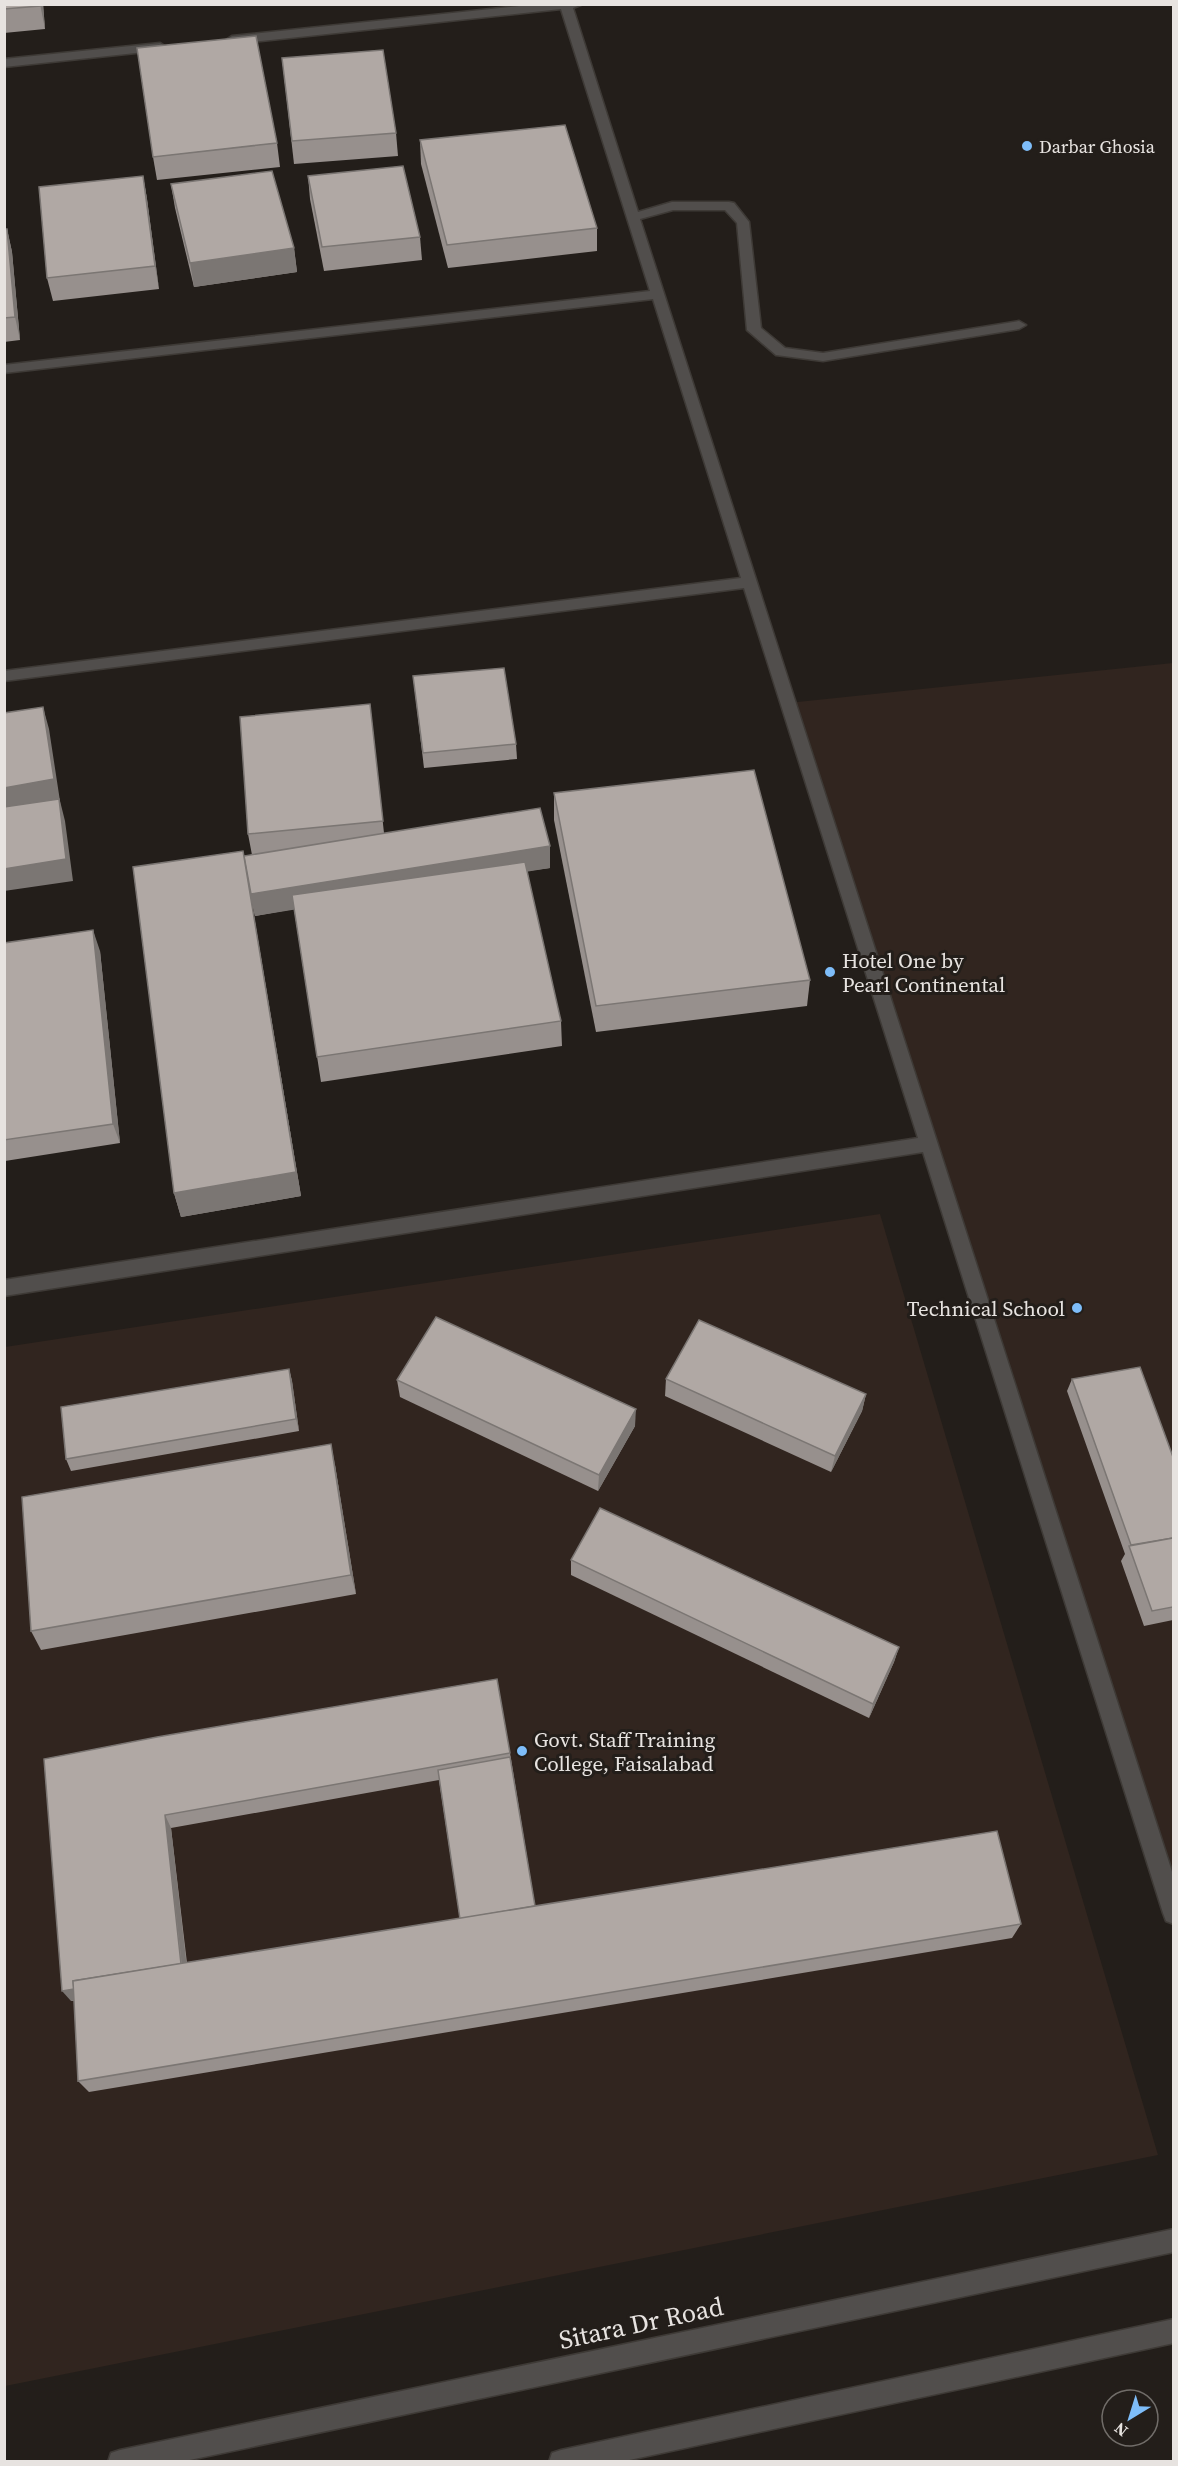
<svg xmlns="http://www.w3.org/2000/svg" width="1178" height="2466" font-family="'Source Serif 4',serif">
	<rect width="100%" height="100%" fill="#231e1a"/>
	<g fill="#31251f">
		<polygon points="1173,663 1173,1913 788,703"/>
		<polygon points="880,1214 1158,2155 5,2386 5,1347"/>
	</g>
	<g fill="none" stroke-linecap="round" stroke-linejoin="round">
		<defs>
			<g id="minor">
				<polygon points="538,4 583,4 573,8 638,212 672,202 729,202 734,203 749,222 761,328 785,348 823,353 1019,321 1026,325 1019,329 823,361 776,355 747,330 737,223 725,210 673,210 640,219 1174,1878 1174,1924 1166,1921 1163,1913 923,1152 4,1296 4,1280 918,1138 744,588 4,681 4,671 741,578 653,299 4,373 4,365 650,291 561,9 232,44 226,40 232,36"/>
				<polygon points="160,43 166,47 164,50 4,67 4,59"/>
				<polygon points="1174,2229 1174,2252 180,2462 108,2462 111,2453 120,2450"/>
				<polygon points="1174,2319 1174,2343 620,2462 549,2462 552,2453 561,2450"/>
			</g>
		</defs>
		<use href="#minor" stroke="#3e3a36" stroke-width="3"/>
		<use href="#minor" fill="#514e4c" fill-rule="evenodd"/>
	</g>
	<g fill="#97908d" fill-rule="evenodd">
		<polygon points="4,4 43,4 45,29 4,33"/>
		<polygon points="282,58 396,133 398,156 294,164"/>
		<polygon points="420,140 597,228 597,251 448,268 421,164"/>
		<polygon points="277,143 280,167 157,180 153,157"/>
		<polygon points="143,176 147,199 159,289 53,301 47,278"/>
		<polygon points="308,176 420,237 422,260 324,271 310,199"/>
		<polygon points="171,184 294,248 297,272 194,287 175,208"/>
		<polygon points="4,229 7,229 12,252 20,340 4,342"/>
		<polygon points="413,676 516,744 517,759 424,768"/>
		<polygon points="370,704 384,833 550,846 550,868 527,871 561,1021 562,1046 321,1082 294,909 255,916 251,898 301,1196 181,1217 174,1193 244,856 252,855 248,834"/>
		<polygon points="554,793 810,980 807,1006 596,1032 554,820"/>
		<polygon points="4,943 100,951 120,1143 5,1161"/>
		<polygon points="289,1369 292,1381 299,1431 71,1471 66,1459"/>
		<polygon points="666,1379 866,1394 862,1411 831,1472 665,1396"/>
		<polygon points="1072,1379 1173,1457 1173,1620 1144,1626 1121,1561 1125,1554 1067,1391"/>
		<polygon points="397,1380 635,1426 598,1491 400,1397"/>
		<polygon points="335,1465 356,1594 41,1650 31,1631"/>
		<polygon points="571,1560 899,1647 894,1662 869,1718 571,1575"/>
		<path d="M510,1753l25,153 486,18 -9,14 -923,154 -11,-11 -4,-80h-3l-27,-242zM439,1780l21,139 -273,44 -16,-135z"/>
	</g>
	<g fill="#7b7673">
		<polygon points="40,4 43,4 45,29"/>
		<polygon points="143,176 147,199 159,289 155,266"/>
		<polygon points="7,229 12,252 20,340 15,317"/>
		<polygon points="294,248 297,272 194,287 190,263"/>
		<polygon points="43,707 49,729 60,801 65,821 73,881 4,891 4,788"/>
		<polygon points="550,846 550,868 255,916 251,898 301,1196 181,1217 174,1193 243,851 248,877"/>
		<polygon points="93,930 100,951 120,1143 113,1124"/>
		<polygon points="289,1369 292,1381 299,1431 296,1419"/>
		<polygon points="866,1394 862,1411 831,1472 835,1456"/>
		<polygon points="636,1409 635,1426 598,1491 599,1475"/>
		<polygon points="331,1444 335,1465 356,1594 351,1575"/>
		<polygon points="899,1647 894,1662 869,1718 873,1704"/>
		<polygon points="165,1815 171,1828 188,1977 182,1966"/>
		<polygon points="76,1988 84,1999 71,2001 62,1991"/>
	</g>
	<g fill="#b0a8a4" stroke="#7b7673" stroke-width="1.5">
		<polygon points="4,4 40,4 40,6 4,9"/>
		<polygon points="256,36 277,143 153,157 137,48"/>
		<polygon points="383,50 396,133 292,141 282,58"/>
		<polygon points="565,125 597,228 447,245 420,140"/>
		<polygon points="403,166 420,237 322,247 308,176"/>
		<polygon points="272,171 294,248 190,263 171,184"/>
		<polygon points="143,176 155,266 47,278 39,187"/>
		<polygon points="4,229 7,229 15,317 4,318"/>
		<polygon points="504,668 516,744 423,753 413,676"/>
		<polygon points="370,704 383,821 248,834 240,717"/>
		<polygon points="43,707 54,779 4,788 4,713"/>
		<polygon points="754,770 810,980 596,1006 554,793"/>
		<polygon points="59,799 66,859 4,869 4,807"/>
		<polygon points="540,808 550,846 251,894 244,856"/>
		<polygon points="243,851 296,1172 174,1193 133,867"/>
		<polygon points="525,862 561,1021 317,1057 292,895"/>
		<polygon points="93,930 113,1124 4,1140 4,943"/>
		<polygon points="436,1317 636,1409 599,1475 397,1380"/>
		<polygon points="699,1320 866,1394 835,1456 666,1379"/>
		<polygon points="1140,1367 1173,1457 1173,1538 1131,1545 1072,1379"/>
		<polygon points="289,1369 296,1419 66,1459 61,1407"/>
		<polygon points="331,1444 351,1575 31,1631 22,1497"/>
		<polygon points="600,1508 899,1647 873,1704 571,1560"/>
		<polygon points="1173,1538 1173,1607 1152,1611 1129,1546"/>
		<polygon points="497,1679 510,1753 165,1815 181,1964 73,1981 74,1989 62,1991 44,1759 157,1737"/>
		<polygon points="510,1757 535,1906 460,1919 438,1770"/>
		<polygon points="997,1831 1021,1924 78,2081 73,1981"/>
	</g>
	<g fill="#7ebdf9" stroke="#231e1a" stroke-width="2">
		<circle cx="1027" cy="146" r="6"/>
		<circle cx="830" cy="972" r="6"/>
		<circle cx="1077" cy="1308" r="6"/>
		<circle cx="522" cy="1751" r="6"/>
	</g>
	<g text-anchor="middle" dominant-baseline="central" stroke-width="6" stroke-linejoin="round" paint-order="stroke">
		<g font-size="18" fill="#e7e3e0" stroke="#231e1a" text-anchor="start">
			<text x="1039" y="146">Darbar Ghosia</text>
		</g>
		<g font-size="21" fill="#e7e3e0" stroke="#231e1a" text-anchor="start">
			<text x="842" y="960">Hotel One by<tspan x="842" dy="24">Pearl Continental</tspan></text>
			<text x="1065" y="1308" text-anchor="end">Technical School</text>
			<text x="534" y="1739">Govt. Staff Training<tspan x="534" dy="24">College, Faisalabad</tspan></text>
		</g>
		<g font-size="26" fill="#e7e3e0" stroke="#231e1a">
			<text transform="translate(641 2323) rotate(-12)">Sitara Dr Road</text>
		</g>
	</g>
	<rect width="1178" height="2466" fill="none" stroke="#e7e3e0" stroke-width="12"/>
	<g transform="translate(1130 2418) rotate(218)"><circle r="28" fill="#231e1a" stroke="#716d69" stroke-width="1.5"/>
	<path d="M0-4.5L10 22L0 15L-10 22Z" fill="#7ebdf9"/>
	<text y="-9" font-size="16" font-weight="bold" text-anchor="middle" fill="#e7e3e0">N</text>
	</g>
</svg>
